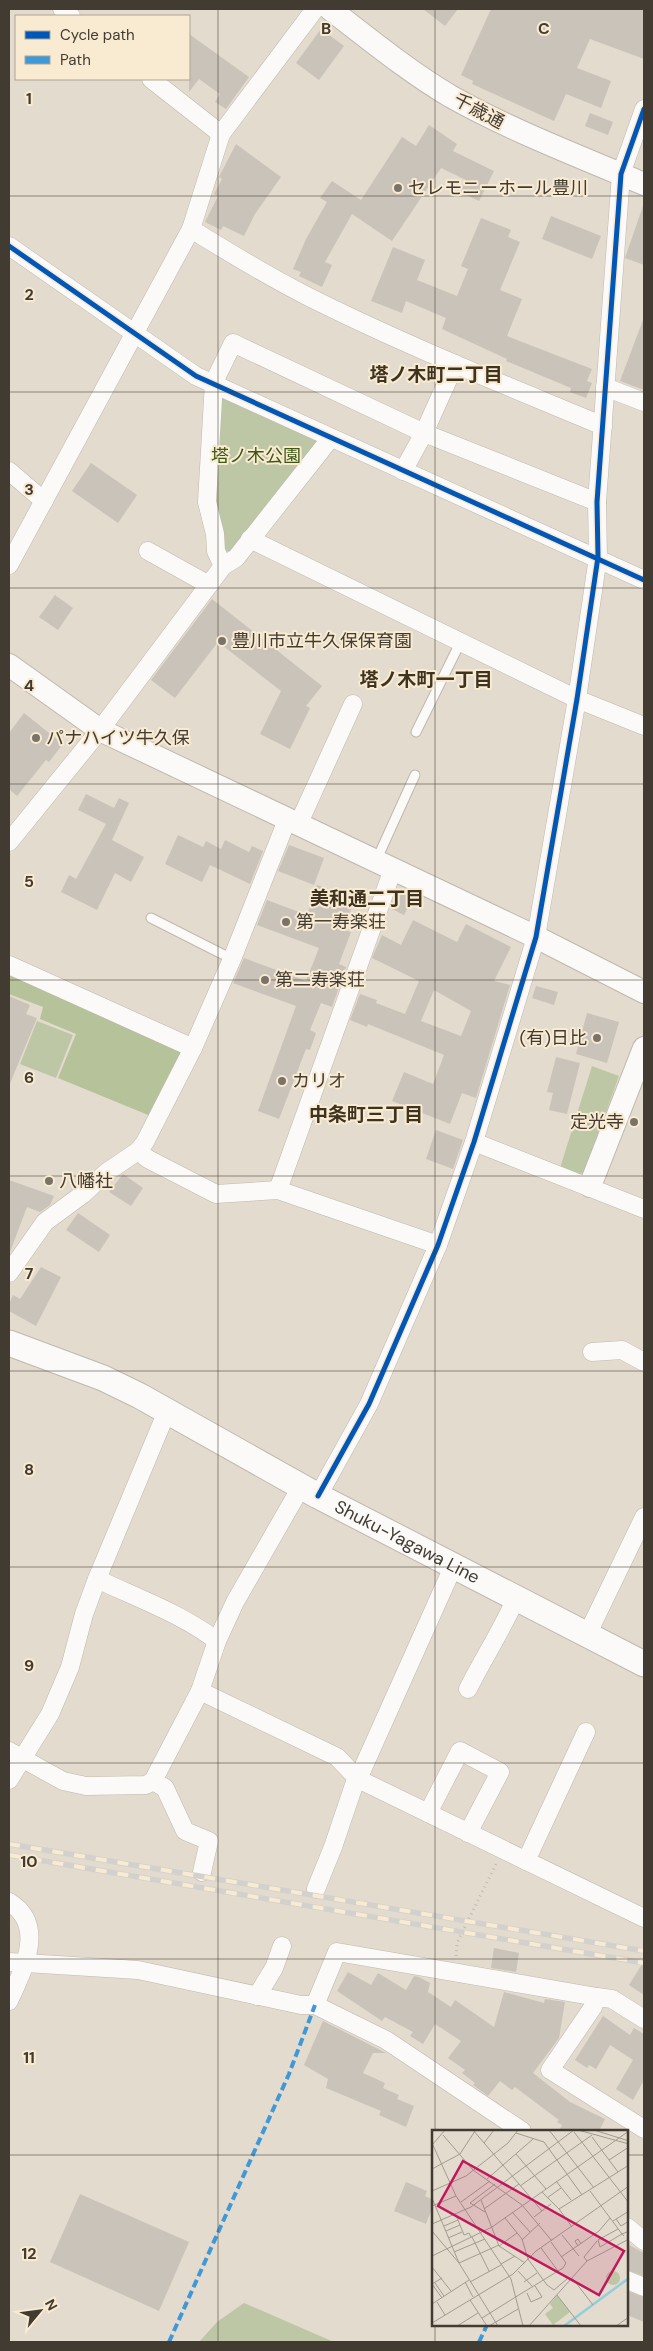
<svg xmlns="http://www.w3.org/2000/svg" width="653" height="2351" font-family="'DM Sans','Noto Sans JP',sans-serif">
	<rect width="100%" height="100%" fill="#e3dbce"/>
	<g fill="#bec7a5">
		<polygon points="221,393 317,439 319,446 232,553 221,549 211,505"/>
		<polygon points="37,1021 73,1035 56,1078 20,1064"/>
		<polygon points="592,1066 619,1076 584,1172 578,1175 560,1168"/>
		<polygon points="244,2303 334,2342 199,2342 217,2322"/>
	</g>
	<polygon fill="#b6c39a" points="9,970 179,1046 184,1056 153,1117 58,1078 76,1034 40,1019 43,1007 9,994"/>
	<g fill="#cac3b9" fill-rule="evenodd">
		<polygon points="423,9 458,9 445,26"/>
		<polygon points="491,9 644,9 644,59 590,39 577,68 611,81 601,108 566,94 554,121 472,84 473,81 461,75"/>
		<polygon points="321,29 344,46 319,80 296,63"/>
		<polygon points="189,34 249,77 226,109 215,102 220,94 199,79 189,92"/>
		<polygon points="590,113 613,122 608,135 585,126"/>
		<polygon points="429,125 457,144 453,151 494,171 479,201 460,192 466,180 441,168 392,241 352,214 325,262 332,265 322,287 299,276 301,272 293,269 306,239 327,202 320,198 332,181 361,200 402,137 416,146"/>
		<polygon points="236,144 281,177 255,214 244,236 223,226 221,230 205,222 218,196 214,194 222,179 219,177"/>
		<polygon points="643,206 644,206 644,265 625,258"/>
		<polygon points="551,216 601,236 592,259 542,239"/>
		<polygon points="481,218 511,230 508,237 520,242 500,290 522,299 507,336 592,369 587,381 592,383 586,398 570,392 571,388 506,361 507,359 442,329 446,318 406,301 402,313 371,301 393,247 425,260 417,280 457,296 468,269 461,266"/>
		<polygon points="643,320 644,320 644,390 620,381"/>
		<polygon points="91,463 137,495 118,523 72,491"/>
		<polygon points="55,595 73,608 58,630 39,617"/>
		<polygon points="212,599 322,686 306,706 310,708 290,749 260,734 281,691 218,642 175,698 151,680"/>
		<polygon points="24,713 63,744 49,762 46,760 17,796 9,789 9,733"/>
		<polygon points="86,794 114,808 119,798 129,803 112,840 144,857 131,882 115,873 97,910 61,892 69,875 76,879 106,824 78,810"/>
		<polygon points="178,835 203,847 206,841 221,849 225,840 249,852 252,846 263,851 250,884 210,865 202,882 165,864"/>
		<polygon points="289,845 324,858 314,885 278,871"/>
		<polygon points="317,885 355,898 344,930 351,932 339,964 346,967 332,1007 321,1003 310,1030 316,1033 310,1050 306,1049 279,1119 258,1111 296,1006 233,983 244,958 306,981 319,948 257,925 267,900 307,915"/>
		<polygon points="397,889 413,897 404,915 390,908"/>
		<path d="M413,920l44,22 9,-18 45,23 -17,34 16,4 -34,113 -14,-5 -12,31 -58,-23 12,-29 29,12 11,-29 -76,-31 -1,3 -17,-7 10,-26 17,6 -1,3 29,11 14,-33 -47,-23 10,-23 19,10zM434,990l37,21 -10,25 -40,-15z"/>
		<polygon points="536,986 558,992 554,1005 532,998"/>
		<polygon points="9,996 30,1005 26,1014 37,1018 9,1086"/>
		<polygon points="587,1013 619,1022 607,1063 576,1054"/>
		<polygon points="556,1057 580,1063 567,1114 549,1110 553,1093 547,1092"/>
		<polygon points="436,1130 463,1140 453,1169 426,1159"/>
		<polygon points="123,1174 143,1188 131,1206 109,1192"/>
		<polygon points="9,1180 54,1196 50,1205 40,1212 27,1207 10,1252"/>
		<polygon points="78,1213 110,1235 99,1252 66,1230"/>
		<polygon points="41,1267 61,1277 36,1326 9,1311 9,1304 13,1295 20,1299"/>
		<polygon points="494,1948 519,1953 516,1972 491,1968"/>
		<polygon points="644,1961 644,1995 629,1985"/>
		<polygon points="348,1972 371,1985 378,1973 406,1990 414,1976 419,1977 430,1983 428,1992 451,2007 455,2000 494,2027 504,1992 544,2003 545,1999 565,2002 559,2038 533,2073 570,2102 605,2119 599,2131 559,2131 562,2125 557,2122 559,2120 515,2087 512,2090 500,2081 488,2096 473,2085 475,2083 462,2073 465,2070 448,2058 461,2041 435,2024 423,2044 410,2036 413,2032 385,2017 382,2021 337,1991"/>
		<polygon points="603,2016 630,2035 634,2028 644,2034 644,2080 633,2100 616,2089 633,2060 610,2045 596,2069 589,2065 587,2068 575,2060"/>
		<polygon points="323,2021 386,2053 373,2053 363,2073 385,2083 383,2088 399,2095 397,2099 414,2106 406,2127 379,2115 381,2111 326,2088 328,2079 304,2065"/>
		<polygon points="406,2182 427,2191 425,2196 433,2200 433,2206 426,2224 394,2211"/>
		<polygon points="80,2194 189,2242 159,2311 50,2262"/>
		<polygon points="627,2244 644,2253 644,2276 627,2270"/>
		<polygon points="627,2291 644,2297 644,2322 627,2315"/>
	</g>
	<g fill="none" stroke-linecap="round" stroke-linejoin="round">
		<defs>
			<g id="service">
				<polyline points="416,732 460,643"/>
				<polyline points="376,861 415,775"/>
				<polyline points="151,918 232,959"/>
			</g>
			<g id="minor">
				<polyline points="62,9 71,16"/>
				<polyline points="151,79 221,134"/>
				<path d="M191,229c37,23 75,46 114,66 97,49 198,89 298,131"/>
				<polyline points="9,246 196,376 644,580"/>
				<polyline points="605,387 644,402"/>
				<polyline points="9,471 44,501"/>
				<polyline points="403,471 424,433 455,364"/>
				<polyline points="250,539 577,699 644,726"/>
				<polyline points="148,551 209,585"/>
				<polyline points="9,565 191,229 221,134 315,9"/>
				<polyline points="223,566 216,551 215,534 207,502 214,382 233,343 424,433 597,502"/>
				<polyline points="298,825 353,704"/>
				<polyline points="9,842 100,730 223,566 236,558 330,439"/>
				<polyline points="9,965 193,1048"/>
				<polyline points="474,1142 644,1209"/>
				<polyline points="138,1151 148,1159 216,1194 278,1190 438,1245"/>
				<polyline points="278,1190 393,869"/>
				<polyline points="9,1273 45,1222 83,1194 107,1172 138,1151 145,1142 193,1048 232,959 287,820"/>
				<polyline points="592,1352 622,1350 644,1362"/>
				<polyline points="318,1496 369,1404 438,1245 474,1142 536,937 577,699 598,557 597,502 621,174 644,109"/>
				<path d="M97,1579c40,19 85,35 120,62"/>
				<polyline points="588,1633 644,1517"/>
				<path d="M468,1689c16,-32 34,-59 48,-91"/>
				<polyline points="200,1691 337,1757 358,1779 644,1918"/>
				<polyline points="9,1751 63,1781 86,1786 146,1785 153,1781 200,1691 217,1641 235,1602 301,1487"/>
				<polyline points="9,1780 50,1714 70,1667 84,1614 97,1579 167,1411"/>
				<polyline points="153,1781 165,1788 185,1831 209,1841 202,1872"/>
				<polyline points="428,1813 460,1751 500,1772 468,1833"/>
				<polyline points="526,1861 586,1732"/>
				<polyline points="316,1889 333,1847 355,1782 358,1779 453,1567"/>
				<path d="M9,1902c38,23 14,68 0,99"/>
				<polyline points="9,1962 138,1970 301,2005 315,2005 386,2040 522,2131"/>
				<polyline points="257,1996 274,1968 282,1946"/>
				<polyline points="315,2005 337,1952 597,1997"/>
				<polyline points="644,2019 612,1999 597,1997 593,2007 550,2070 644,2129"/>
				<polyline points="627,2227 644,2241"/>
				<polyline points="627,2280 644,2287"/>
			</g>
			<g id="tertiary">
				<path d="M330,9c39,30 78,62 120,87 62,35 129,60 194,88"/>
				<polyline points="9,665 100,730 536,937 644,992"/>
				<polyline points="590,1186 644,1048"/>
			</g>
			<g id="secondary">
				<path id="s1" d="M9,1343l94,35 37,18 178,100 326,168"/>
			</g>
		</defs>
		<use href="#service" stroke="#bfb8ae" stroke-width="11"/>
		<use href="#minor" stroke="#bfb8ae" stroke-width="19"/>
		<use href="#tertiary" stroke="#bfb8ae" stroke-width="24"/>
		<use href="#secondary" stroke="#bfb8ae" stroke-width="27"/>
		<polyline stroke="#bfbcb5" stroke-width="3" stroke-dasharray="1 4" stroke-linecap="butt" points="456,1956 457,1943 496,1864"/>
		<use href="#service" stroke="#fbfaf8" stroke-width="9"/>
		<use href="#minor" stroke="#fbfaf8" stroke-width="18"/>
		<use href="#tertiary" stroke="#fbfaf8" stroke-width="22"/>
		<use href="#secondary" stroke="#fbfaf8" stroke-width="25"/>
		<defs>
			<g id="rail">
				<polyline points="9,1844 644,1951"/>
				<polyline points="9,1855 644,1963"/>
			</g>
		</defs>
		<use href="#rail" stroke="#d3d1cd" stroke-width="5.5"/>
		<use href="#rail" stroke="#f9ead2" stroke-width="4" stroke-dasharray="11" stroke-linecap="butt"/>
		<g stroke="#3f98d8" stroke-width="4" stroke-dasharray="8 4" stroke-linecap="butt">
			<polyline points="169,2342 289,2074 315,2005"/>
			<polyline points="479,2342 487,2325"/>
		</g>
		<defs>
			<g id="cycleway">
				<polyline points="9,246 196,376 644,580"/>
				<polyline points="318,1496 369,1404 438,1245 474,1142 536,937 577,699 598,557 597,502 621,174 644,109"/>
			</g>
		</defs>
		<use href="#cycleway" stroke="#f9ead2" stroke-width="8"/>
		<use href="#cycleway" stroke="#0057b8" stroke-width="5"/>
	</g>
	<path fill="none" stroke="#413b32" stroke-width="1" stroke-opacity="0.55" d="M218,9v2333M435,9v2122M9,196h635M9,392h635M9,588h635M9,784h635M9,980h635M9,1176h635M9,1371h635M9,1567h635M9,1763h635M9,1959h635M9,2155h424M627,2155h17M435,2325v17"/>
	<g fill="#7a7369" stroke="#f9ead2" stroke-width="2">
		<circle cx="398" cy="188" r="5"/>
		<circle cx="222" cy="641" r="5"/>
		<circle cx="36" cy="738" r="5"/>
		<circle cx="286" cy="922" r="5"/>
		<circle cx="265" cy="980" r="5"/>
		<circle cx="597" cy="1038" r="5"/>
		<circle cx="282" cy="1081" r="5"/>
		<circle cx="634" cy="1122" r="5"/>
		<circle cx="49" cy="1181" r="5"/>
	</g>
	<g text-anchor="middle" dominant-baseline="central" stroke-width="4" stroke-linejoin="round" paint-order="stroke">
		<g font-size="18" fill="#413b32" stroke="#f9ead2">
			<text transform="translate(479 111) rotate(28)">千歳通</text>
			<text stroke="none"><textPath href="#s1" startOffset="446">Shuku-Yagawa Line</textPath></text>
		</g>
		<g font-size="18" fill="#413b32" stroke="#f9ead2" text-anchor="start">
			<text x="408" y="188">セレモニーホール豊川</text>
			<text x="232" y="641">豊川市立牛久保保育園</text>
			<text x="46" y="738">パナハイツ牛久保</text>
			<text x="296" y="922">第一寿楽荘</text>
			<text x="275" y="980">第二寿楽荘</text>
			<text x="587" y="1038" text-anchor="end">(有)日比</text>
			<text x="292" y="1081">カリオ</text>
			<text x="624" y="1122" text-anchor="end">定光寺</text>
			<text x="59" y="1181">八幡社</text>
		</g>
		<g font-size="18" fill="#3d5814" stroke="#f9ead2">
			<text x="256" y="456">塔ノ木公園</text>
		</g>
		<g font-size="19" font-weight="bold" fill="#3e331f" stroke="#f9ead2">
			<text x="436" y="374">塔ノ木町二丁目</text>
			<text x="426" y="679">塔ノ木町一丁目</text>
			<text x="367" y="898">美和通二丁目</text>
			<text x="366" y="1114">中条町三丁目</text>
		</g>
	</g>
	<g transform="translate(432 2130)">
		<rect width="196" height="196" fill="#e3dbce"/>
		<path d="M174 148a7 7 0 1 1 14 0a7 7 0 1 1-14 0ZM125,165l13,17 -17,13 -8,-11 8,-6 -3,-4z" fill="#bec7a5"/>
		<path fill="none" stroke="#92cedc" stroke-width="2.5" d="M132,196l65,-48"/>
		<path fill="none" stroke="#a29b90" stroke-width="1" d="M41,0l69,81M117,0l45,58M146,0l51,14M162,0l35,11M142,2l55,71M84,3l28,9 38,53M11,5l30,35 49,35 30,36M160,7l17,23M0,13l24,53 55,83 12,47M52,13l10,-13M1,14l12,-14M197,17l-20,13 9,12 11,-7M84,24l30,35M0,39l28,-15 15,-23M55,49l46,-40M124,51l15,19M88,56l72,-51M0,61l34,-15 42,-33 10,-13M158,61l32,43 7,-3M110,62l17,17 59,-37M0,68l27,65 39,63M115,68l14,-10M49,70l18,46 26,17M29,72l29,-21M0,76l24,-10M52,79l35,-25M127,79l13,18M53,82l-15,-9 25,-19M80,82l18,20M24,85l8,20 5,-2 2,4M102,87l17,-13M73,88l17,21 6,20 19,26 7,5 14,-12 5,1M184,89l5,7 8,-5M181,91l16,-10M0,94l39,-17 103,-77M12,96l14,-6M186,99l-20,11 2,7 22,-13 2,2M0,101l27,32 40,-18M14,101l14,-6M130,105l17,21M40,107l17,34M16,108l14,-6M90,110l18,-17M67,116l18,-13M146,116l-3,-5 3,-2 3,5M109,118l20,27M22,122l31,-13M0,126l60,-29 137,-96M129,127l38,-26 11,-13M155,131l-3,-4 13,-16M69,134l14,-8M0,137l19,24M86,141l15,16M141,149l20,26M33,152l8,15M38,152l31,-17M92,152l13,-9M3,153l9,13M95,163l4,9 11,-5 -7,-11M125,165l24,31M10,168l-10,-14 10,-6M82,168l49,-30 3,-5 -15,-21M38,170l17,26M5,172l8,13M0,174l37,-24M50,188l32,-20M0,193l81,-49 23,-23 93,-65M25,196l21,-13M57,196l29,-17M97,196l58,-65 42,-22M184,196l13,-9"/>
		<path fill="#c2185b" fill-opacity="0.15" stroke="#c2185b" stroke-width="2.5" d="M31,31l161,90 -25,44 -161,-89z"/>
		<rect width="196" height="196" fill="none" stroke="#413b32" stroke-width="2.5"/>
	</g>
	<g font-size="16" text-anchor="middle" font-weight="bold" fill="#413b32" stroke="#f9ead2" stroke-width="4" stroke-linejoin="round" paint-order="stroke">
		<text x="326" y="34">B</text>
		<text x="544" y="34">C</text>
		<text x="29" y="104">1</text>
		<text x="29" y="300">2</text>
		<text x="29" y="495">3</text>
		<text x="29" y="691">4</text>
		<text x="29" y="887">5</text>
		<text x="29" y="1083">6</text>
		<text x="29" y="1279">7</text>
		<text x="29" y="1475">8</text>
		<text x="29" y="1671">9</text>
		<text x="29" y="1867">10</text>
		<text x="29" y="2063">11</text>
		<text x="29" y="2259">12</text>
	</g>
	<rect width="653" height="2351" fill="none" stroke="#413b32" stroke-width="20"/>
	<rect x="15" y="15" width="175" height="65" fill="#f9ead2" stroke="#afa492"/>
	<rect x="25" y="31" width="25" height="8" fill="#0057b8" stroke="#afa492"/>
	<text x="60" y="40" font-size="15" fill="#413b32">Cycle path</text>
	<rect x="25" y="56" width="25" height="8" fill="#3f98d8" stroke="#afa492"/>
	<text x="60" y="65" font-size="15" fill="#413b32">Path</text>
	<g transform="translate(40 2311) rotate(61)" stroke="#f9ead2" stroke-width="4" paint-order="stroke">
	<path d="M0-4L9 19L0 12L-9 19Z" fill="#413b32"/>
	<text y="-8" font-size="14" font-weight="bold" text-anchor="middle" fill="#413b32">N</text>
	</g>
</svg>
